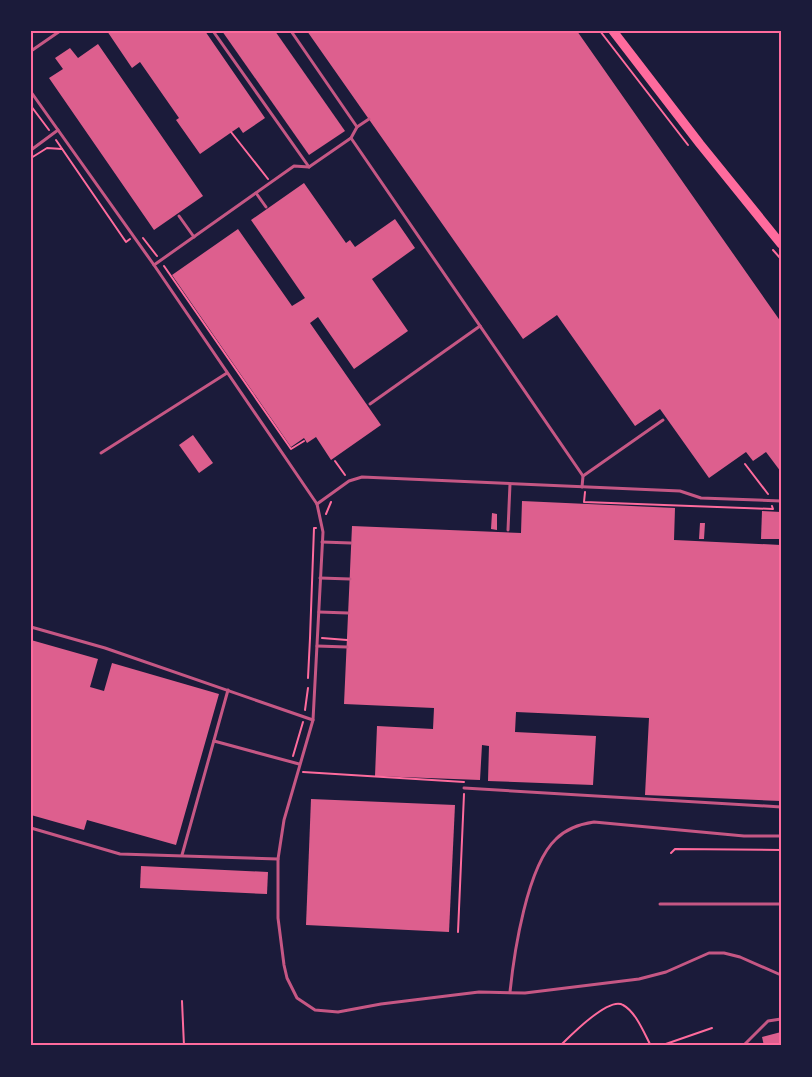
<svg xmlns="http://www.w3.org/2000/svg" width="812" height="1077" font-family="'Fira Sans Condensed',sans-serif">
	<rect width="100%" height="100%" fill="#1b1b3a"/>
	<g fill="#dd5f8e">
		<polygon points="107,31 205,31 265,118 243,133 239,127 200,154 176,120 179,118 140,62 132,68"/>
		<polygon points="222,31 275,31 345,131 309,155"/>
		<polygon points="307,31 577,31 781,322 781,472 766,452 753,461 746,452 709,478 660,409 635,426 557,315 523,339"/>
		<polygon points="98,44 203,196 154,230 49,78 63,69 55,58 70,48 78,58"/>
		<polygon points="304,183 346,243 350,240 355,247 395,219 415,248 372,279 408,331 354,369 318,317 310,323 381,425 331,460 316,437 307,443 304,438 291,447 172,275 238,229 292,306 305,298 251,220"/>
		<polygon points="193,435 213,463 199,473 179,445"/>
		<polygon points="522,501 675,508 674,540 781,545 781,801 645,795 649,718 516,712 515,732 596,736 593,785 488,781 489,746 482,745 480,780 375,776 377,726 433,729 434,708 344,704 352,526 521,533"/>
		<polygon points="762,511 781,512 781,539 761,539"/>
		<polygon points="492,513 497,514 497,530 491,529"/>
		<polygon points="700,523 705,523 704,539 699,539"/>
		<polygon points="31,640 98,659 90,687 104,691 112,663 219,694 176,845 87,820 84,830 31,815"/>
		<polygon points="311,799 455,805 449,932 306,925"/>
		<polygon points="141,866 268,872 267,894 140,888"/>
		<polygon points="781,1032 781,1046 764,1046 762,1037"/>
	</g>
	<g fill="none" stroke-linecap="round" stroke-linejoin="round">
		<g stroke="#ff6b9d" stroke-width="2">
			<polyline points="600,31 688,145"/>
			<polyline points="31,106 49,130"/>
			<polyline points="231,132 268,179"/>
			<polyline points="56,140 126,242 130,239"/>
			<polyline points="31,158 47,148 62,149"/>
			<polyline points="143,238 157,256"/>
			<polyline points="773,250 781,259"/>
			<polyline points="164,266 291,449 304,441"/>
			<polyline points="335,461 345,475"/>
			<polyline points="745,464 768,494"/>
			<polyline points="585,492 584,502 773,509 772,506"/>
			<polyline points="326,514 331,502"/>
			<polyline points="310,638 314,528 316,528"/>
			<polyline points="322,638 347,640"/>
			<polyline points="308,678 310,638"/>
			<polyline points="305,710 308,688"/>
			<polyline points="293,756 303,722"/>
			<polyline points="303,772 464,782"/>
			<polyline points="671,853 675,849 781,850"/>
			<polyline points="458,932 464,794"/>
			<polyline points="182,1001 184,1046"/>
			<path d="M560,1046c10,-10 49,-50 63,-41 13,7 21,28 28,41"/>
			<polyline points="660,1046 712,1028"/>
		</g>
		<g stroke="#c65784" stroke-width="3">
			<polyline points="213,31 309,167"/>
			<polyline points="291,31 357,127 351,138 583,476 582,487"/>
			<polyline points="31,51 60,31"/>
			<polyline points="31,92 154,265 317,504 323,532 313,720 284,820 278,859 120,854 31,828"/>
			<polyline points="357,127 369,119"/>
			<polyline points="31,150 58,130"/>
			<polyline points="256,193 266,207"/>
			<polyline points="179,216 194,237"/>
			<polyline points="154,265 294,166 309,167 351,138"/>
			<polyline points="370,404 480,326"/>
			<polyline points="101,453 227,373"/>
			<polyline points="583,476 663,420"/>
			<polyline points="317,504 349,481 362,477 680,491 701,498 781,501"/>
			<polyline points="508,530 510,484"/>
			<polyline points="322,542 351,543"/>
			<polyline points="320,578 350,579"/>
			<polyline points="319,612 348,613"/>
			<polyline points="31,627 105,648 313,720"/>
			<polyline points="317,646 347,647"/>
			<polyline points="214,741 299,764"/>
			<polyline points="464,788 781,807"/>
			<polyline points="182,855 228,690"/>
			<polyline points="278,859 278,918 284,965 287,978 297,998 315,1010 338,1012 381,1004 479,992 525,993 639,979 666,972 709,953 724,953 740,957 781,975"/>
			<polyline points="660,904 781,904"/>
			<path d="M510,992c4,-39 17,-126 46,-153 11,-11 24,-15 38,-17l150,14h37"/>
			<polyline points="743,1046 768,1021 781,1019"/>
		</g>
		<polyline stroke="#ff6b9d" stroke-width="9" points="613,31 700,144 781,244"/>
	</g>
	<rect width="812" height="1077" fill="none" stroke="#1b1b3a" stroke-width="65"/>
	<rect x="32" y="32" width="748" height="1012" fill="none" stroke="#ff6b9d" stroke-width="2"/>
</svg>
